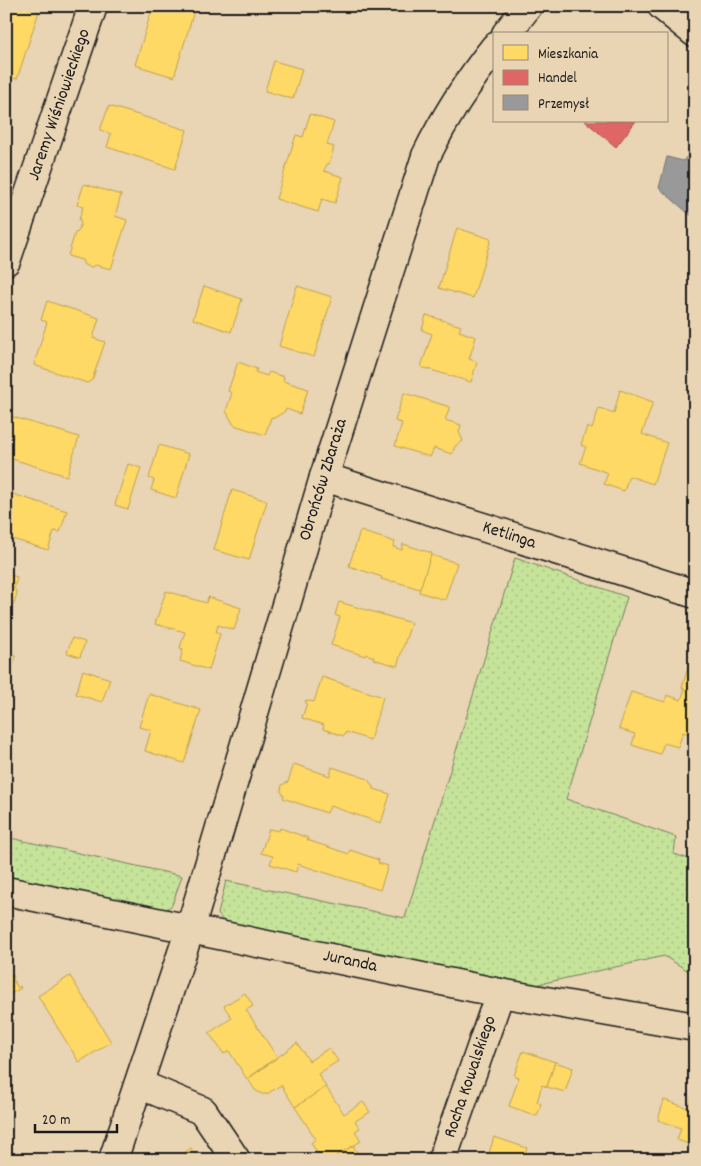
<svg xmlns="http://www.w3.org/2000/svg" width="701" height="1166" font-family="Dekko,sans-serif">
	<defs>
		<pattern id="grass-dots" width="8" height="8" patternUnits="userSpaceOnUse" patternTransform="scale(1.25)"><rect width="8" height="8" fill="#c6e39a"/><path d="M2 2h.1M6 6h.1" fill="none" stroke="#aac284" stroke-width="1.8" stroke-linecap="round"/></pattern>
	</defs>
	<rect width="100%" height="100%" fill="#e9d4b3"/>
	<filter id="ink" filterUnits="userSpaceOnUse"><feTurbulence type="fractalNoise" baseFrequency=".02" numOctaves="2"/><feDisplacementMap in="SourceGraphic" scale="10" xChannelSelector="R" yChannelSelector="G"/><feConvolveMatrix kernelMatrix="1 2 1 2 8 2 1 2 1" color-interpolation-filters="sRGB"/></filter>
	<g filter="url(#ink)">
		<g fill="url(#grass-dots)" stroke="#71805b">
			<polygon points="515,558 627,597 566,799 676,837 674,854 695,861 695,975 664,956 500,993 237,939 218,914 226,881 405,918"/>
			<polygon points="6,837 182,876 172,905 152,921 6,891"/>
		</g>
		<g fill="#ffd966" stroke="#bba050">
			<polygon points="6,6 23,6 39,11 17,79 6,75"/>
			<polygon points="153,6 178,6 194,11 174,77 135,65"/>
			<polygon points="274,61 302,69 293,99 265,91"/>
			<polygon points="109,106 187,130 175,169 107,147 111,134 100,130"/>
			<polygon points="310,114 334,122 327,145 334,147 329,164 327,164 324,171 343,177 335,203 322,199 318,212 276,199 296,135 303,137"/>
			<polygon points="84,184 121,195 115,216 127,220 111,269 96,265 91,267 84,265 82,260 68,256 75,233 78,232 81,223 79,220 83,207 77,205"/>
			<polygon points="457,228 491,239 473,298 439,288"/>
			<polygon points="204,286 242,299 231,332 193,319"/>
			<polygon points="297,286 332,297 314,357 279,346"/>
			<polygon points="47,301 99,318 93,338 105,342 92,380 87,383 34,365 47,322 41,320"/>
			<polygon points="426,315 461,326 459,331 476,337 469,359 477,362 471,382 421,367 432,334 422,330"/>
			<polygon points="238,362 257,369 255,372 267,376 269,372 284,377 283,381 308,389 300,414 286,409 284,412 274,418 271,417 265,435 234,425 226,411 232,393 228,391"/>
			<polygon points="620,390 653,402 642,434 667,443 653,484 629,476 624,491 604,484 608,473 580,463 586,447 581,445 587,427 592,429 599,408 614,413"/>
			<polygon points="404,393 450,407 445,420 461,425 459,432 463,441 455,446 452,454 434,448 430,457 395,446 402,423 395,421"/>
			<polygon points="10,416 79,437 67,476 6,457 13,436 6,434 6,428"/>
			<polygon points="159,445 189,454 176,498 151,490 154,480 149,478"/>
			<polygon points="128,464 141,468 128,509 115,505"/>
			<polygon points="232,490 267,501 249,560 214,550"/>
			<polygon points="6,492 67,511 60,532 54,531 48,550 6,537"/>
			<polygon points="360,531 395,542 393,547 402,550 403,544 432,553 420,589 393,581 392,582 381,579 382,577 349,566"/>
			<polygon points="431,555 457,563 445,600 419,592"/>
			<polygon points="6,574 17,577 14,588 17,593 14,603 8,608 6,607"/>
			<polygon points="166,591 206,603 208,597 241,608 234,630 218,625 216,632 220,634 209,670 180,661 183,649 180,648 185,632 155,624"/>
			<polygon points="339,602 411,623 397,666 373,659 374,657 366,654 365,656 331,645 340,617 335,615"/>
			<polygon points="72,638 85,642 80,657 67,653"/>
			<polygon points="6,653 16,656 9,677 11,677 10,683 12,688 9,700 6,701"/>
			<polygon points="690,661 695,663 695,736 683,732 678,747 664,743 660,754 632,745 635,734 619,729 631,692 665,702 667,695 681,700 685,689 682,688"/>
			<polygon points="83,670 110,679 102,702 76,694"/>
			<polygon points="322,677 383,697 370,740 346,732 344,736 323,729 324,725 302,718 307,703 305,702 306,700 314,702"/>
			<polygon points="149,694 201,710 184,763 145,751 151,730 139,727"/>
			<polygon points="294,764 330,776 332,767 368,779 374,789 390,794 381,823 330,806 327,813 283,798 284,796 281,791 282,785 288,782"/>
			<polygon points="280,828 308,838 307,840 349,854 350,850 379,860 378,863 388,866 380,890 298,864 296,872 270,864 273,856 261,853 269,829 279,831"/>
			<polygon points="6,969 11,977 13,975 14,977 12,978 18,988 20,986 21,988 6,997"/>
			<polygon points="70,976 111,1042 79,1062 38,996"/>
			<polygon points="245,993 253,1006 246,1010 277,1057 247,1079 229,1051 224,1054 209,1033 232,1018 224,1006"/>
			<polygon points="297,1043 309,1061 329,1048 338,1061 318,1074 326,1087 295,1107 281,1085 267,1094 262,1094 255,1090 248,1079"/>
			<polygon points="523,1051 555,1062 547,1087 542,1085 537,1102 541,1104 537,1116 509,1106 519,1077 514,1076"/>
			<polygon points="555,1062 573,1068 565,1092 547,1087"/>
			<polygon points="326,1087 344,1114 363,1102 370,1112 355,1121 360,1128 355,1131 361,1141 329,1160 322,1160 311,1143 316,1139 295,1107"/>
			<polygon points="695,1087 695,1146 677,1140 681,1128 658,1120 664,1100 688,1108"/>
			<polygon points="494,1137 527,1148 523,1160 487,1160"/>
			<polygon points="353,1146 362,1160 329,1160"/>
			<polygon points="191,1148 199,1160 175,1160"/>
		</g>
		<polygon fill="#e06666" stroke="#a55050" points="585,121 636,121 616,147"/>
		<polygon fill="#999" stroke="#747474" points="695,147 695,219 659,188 667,157 683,161"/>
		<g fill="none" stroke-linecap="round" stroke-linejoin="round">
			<defs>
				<g id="minor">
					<polyline points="662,6 695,33"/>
					<polyline points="506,34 528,6"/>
					<polyline points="6,261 93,6"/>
					<polyline points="324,477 695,594"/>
					<polyline points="6,891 500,993 695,1027"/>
					<polyline points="139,1084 203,1111 236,1160"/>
					<path d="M113,1160l77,-231 134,-452 102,-321c19,-39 42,-75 69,-109"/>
					<polyline points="442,1160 500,993"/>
				</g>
			</defs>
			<use href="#minor" stroke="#1c1c1c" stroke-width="31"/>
			<use href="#minor" stroke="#e9d4b3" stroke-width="28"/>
		</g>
	</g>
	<g text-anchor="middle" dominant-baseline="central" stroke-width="5" stroke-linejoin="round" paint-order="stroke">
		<g font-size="18" fill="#1c1c1c" stroke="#e9d4b3">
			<text transform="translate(60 105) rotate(-71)">Jaremy Wiśniowieckiego</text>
			<text transform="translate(324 480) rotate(-73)">Obrońców Zbaraża</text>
			<text transform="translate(509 536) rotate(18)">Ketlinga</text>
			<text transform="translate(350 962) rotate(12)">Juranda</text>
			<text transform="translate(471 1077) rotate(-71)">Rocha Kowalskiego</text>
		</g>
	</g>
	<rect width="701" height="1166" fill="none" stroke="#e9d4b3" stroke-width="25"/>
	<rect x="12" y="12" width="676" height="1141" fill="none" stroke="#1c1c1c" stroke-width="2" filter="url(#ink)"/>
	<rect x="493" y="32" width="175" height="90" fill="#e9d4b3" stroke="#978a77"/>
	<rect x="503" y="45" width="25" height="15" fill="#ffd966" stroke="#978a77"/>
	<text x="538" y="58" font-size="15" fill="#1c1c1c">Mieszkania</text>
	<rect x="503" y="70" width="25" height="15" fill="#e06666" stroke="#978a77"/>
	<text x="538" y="82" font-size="15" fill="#1c1c1c">Handel</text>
	<rect x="503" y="95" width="25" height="15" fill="#999999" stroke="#978a77"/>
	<text x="538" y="108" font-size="15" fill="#1c1c1c">Przemysł</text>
	<path d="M35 1124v8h82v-8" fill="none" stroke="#1c1c1c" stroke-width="2.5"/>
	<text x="42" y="1124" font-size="15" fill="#1c1c1c" stroke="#e9d4b3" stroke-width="4" paint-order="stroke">20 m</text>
</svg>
